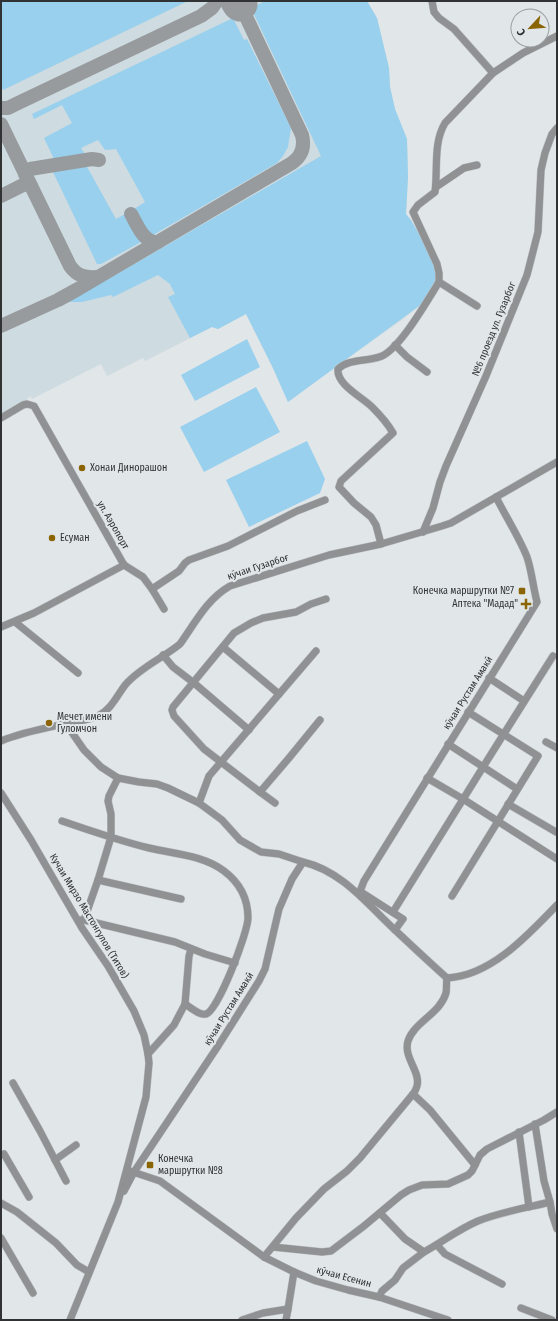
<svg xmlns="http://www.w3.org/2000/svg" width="558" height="1321" font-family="'Fira Sans Condensed',sans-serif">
	<rect width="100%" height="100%" fill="#e1e6e9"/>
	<polygon fill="#cedbe1" points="1,1 367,1 377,18 389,68 390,87 395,109 407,139 408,177 406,214 411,220 426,301 399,322 324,375 288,402 272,366 246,314 218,329 212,327 145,361 143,358 107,376 101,364 32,399 30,396 25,402 1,416"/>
	<g fill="#98d0ed">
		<polygon points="1,1 188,1 3,90 1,86"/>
		<polygon points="265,1 367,1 377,18 389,68 390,87 395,109 407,139 408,177 406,214 411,220 431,255 438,281 426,301 288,402 272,366 246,314 218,329 212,327 190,338 168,297 175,294 170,284 158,275 113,297 111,295 82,302 64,302 105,281 321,156 251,8"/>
		<polygon points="233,18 244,40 247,39 291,128 288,147 283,156 277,163 153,235 150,234 134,209 145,202 116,149 105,150 98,140 81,148 85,154 54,159 44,138 72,123 62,105 34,119 32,114"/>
		<polygon points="84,163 86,165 116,219 125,214 141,242 101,264 97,264 53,172 54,169 58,167"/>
		<polygon points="247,339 260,367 195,401 181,375"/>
		<polygon points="256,387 280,432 204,472 180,427"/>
		<polygon points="307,441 325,479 320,493 249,527 226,480"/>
	</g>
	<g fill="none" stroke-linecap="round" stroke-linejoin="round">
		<g stroke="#979b9d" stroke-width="14">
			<polyline points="1,108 8,108 16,104 201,16 212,8 217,1"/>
			<path d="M1,124l69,142c7,10 15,12 27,11"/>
			<polyline points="25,174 30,169 92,159 99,160"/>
			<polyline points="1,196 23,185 26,184 31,186"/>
			<path d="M131,214c6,10 13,30 27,28"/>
			<path d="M1,326l57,-26 20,-11 214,-126c10,-7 13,-16 10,-28l-62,-131"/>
		</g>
		<polyline stroke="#979b9d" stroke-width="35" points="238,1 240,4"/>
		<defs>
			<g id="minor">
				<polyline points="432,1 434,12 439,18 454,29 493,73"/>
				<polyline points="436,187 464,168 477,165"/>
				<polyline points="439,282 477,306"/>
				<polyline points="395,345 407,357 427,372"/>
				<polyline points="1,418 23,405 27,404 34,406 124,565"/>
				<polyline points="423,532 433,508 440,482 446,466 486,376 527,275 538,232 541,170 545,153 552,134 557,128"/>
				<path d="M381,544l-5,-19 -5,-8 -17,-14 -15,-16 2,-6 52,-48c-5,-9 -13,-18 -20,-25 -9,-10 -37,-23 -35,-39 12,-11 30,-7 44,-13 19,-9 45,-55 57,-74v-9l-2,-9 -24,-52 5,-7 17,-13c3,-23 -2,-49 10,-69l48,-50 30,-20 34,-17"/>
				<polyline points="124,565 143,577 152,589 179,571 185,563 189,560 228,546 297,511 325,500"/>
				<polyline points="152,589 164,609"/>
				<polyline points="15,622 78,673"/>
				<polyline points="1,627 34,613 124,565"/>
				<polyline points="223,647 279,694"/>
				<polyline points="163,655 173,667 194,683 249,730"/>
				<polyline points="489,678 524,701"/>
				<polyline points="320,720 289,758 260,792 204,749 174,716 172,710 173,707 234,633 251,623 263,618 296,612 311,604 326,599"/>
				<polyline points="66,724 84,750 101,767 118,778 139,782 157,784 168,788 199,803"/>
				<path d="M1,741c21,-9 45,-13 68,-18 10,-2 20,-3 29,-7 14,-7 19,-21 28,-32 15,-17 37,-26 54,-40 15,-21 27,-45 50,-58l99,-31 52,-11 61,-18 9,-3 106,-61"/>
				<polyline points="546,742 557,748"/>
				<polyline points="448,744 517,789"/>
				<polyline points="427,778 463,799 557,859"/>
				<polyline points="260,792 275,803"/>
				<polyline points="1,793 31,840 82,928 108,966 134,1011 144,1035 148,1054 149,1063 146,1097 118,1202 70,1320"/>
				<polyline points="508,804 556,832"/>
				<path d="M62,821c29,10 58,20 87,27 25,6 54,7 75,23 16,12 24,27 24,47 0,14 -30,93 -42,96 -6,2 -16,-7 -21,-10l-11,21 -26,29"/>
				<polyline points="303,862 279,854 261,852 240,840 222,820 199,803 209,776 316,651"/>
				<polyline points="98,880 181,899"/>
				<polyline points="361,892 403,919 395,930"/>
				<path d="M359,894l5,-13 173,-279c-4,-15 -5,-30 -10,-45 -8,-20 -21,-40 -31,-60"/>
				<polyline points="452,896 538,756 468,712"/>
				<path d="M393,912c53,-86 106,-171 160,-256"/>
				<polyline points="79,920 84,920 175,942 205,954 235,963"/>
				<polyline points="84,920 98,880 111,837 111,814 108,801 109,796 118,778"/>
				<path d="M447,978c44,-2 81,-43 110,-73"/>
				<polyline points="185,1004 189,956 191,949"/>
				<polyline points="13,1083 40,1131 66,1181"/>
				<polyline points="413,1094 430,1110 475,1165"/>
				<polyline points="535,1124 544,1181 550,1202"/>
				<polyline points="519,1132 529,1207"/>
				<polyline points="4,1154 29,1197"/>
				<polyline points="55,1160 76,1145"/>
				<polyline points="130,1171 160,1181 264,1257 294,1272 316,1281 348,1290 379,1297 448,1320"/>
				<path d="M124,1191l10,-19 84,-126 41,-65 6,-12 14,-60 13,-30 11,-17c39,9 64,42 92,68 17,16 34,32 52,48"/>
				<polyline points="1,1203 17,1212 56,1243 77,1265 89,1272"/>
				<path d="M380,1213l25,26 19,13c18,-10 35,-23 54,-31 22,-9 48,-13 72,-19l2,12 5,15"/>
				<polyline points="1,1238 33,1293"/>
				<polyline points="437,1245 445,1254 502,1284"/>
				<polyline points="273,1247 322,1252 331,1251 364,1226 401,1195 409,1190 422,1185 448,1184 468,1175 472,1171 480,1155 487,1149 544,1120 557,1112"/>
				<path d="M264,1257l32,-39 28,-29 23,-18 13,-13 53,-64c2,-2 3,-5 4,-8 4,-14 -14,-29 -9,-45 6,-19 32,-27 38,-48 1,-5 0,-11 1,-15"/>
				<polyline points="379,1297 382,1291 395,1280 403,1268 424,1252"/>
				<polyline points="521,1308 552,1320"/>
				<polyline points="288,1309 294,1272"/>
				<polyline points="242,1320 263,1313 288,1309 286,1320"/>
			</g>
		</defs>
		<use href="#minor" stroke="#bec2c5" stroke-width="8"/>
		<use href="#minor" stroke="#8f9192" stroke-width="7"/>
	</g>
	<g fill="#8b6404" stroke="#e1e6e9" stroke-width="1.5">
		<circle cx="82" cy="468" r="4"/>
		<circle cx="52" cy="538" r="4"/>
		<rect x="518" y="587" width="8" height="8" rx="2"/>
		<path d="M524 598h4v4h4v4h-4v4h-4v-4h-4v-4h4z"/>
		<circle cx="49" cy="723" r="4"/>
		<rect x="146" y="1161" width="8" height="8" rx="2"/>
	</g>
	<g text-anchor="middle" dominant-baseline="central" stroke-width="4" stroke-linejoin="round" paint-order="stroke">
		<g font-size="10" fill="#303233" stroke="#e1e6e9">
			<text transform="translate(494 329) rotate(-68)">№6 проезд ул. Гузарбог</text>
			<text transform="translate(113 525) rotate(60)">ул. Аэропорт</text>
			<text transform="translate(258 567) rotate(-18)">кӯчаи Гузарбоғ</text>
			<text transform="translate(468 693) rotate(-58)">кӯчаи Рустам Амакӣ</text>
			<text transform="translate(89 916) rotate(59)">Кучаи Мирзо Мастонгулов (Титов)</text>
			<text transform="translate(229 1009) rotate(-58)">кӯчаи Рустам Амакӣ</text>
			<text transform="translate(344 1277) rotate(15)">кӯчаи Есенин</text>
		</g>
		<g font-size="10" fill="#303233" stroke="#e1e6e9" text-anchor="start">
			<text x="90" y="468">Хонаи Динорашон</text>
			<text x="60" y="538">Есуман</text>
			<text x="514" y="591" text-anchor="end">Конечка маршрутки №7</text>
			<text x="518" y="604" text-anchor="end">Аптека "Мадад"</text>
			<text x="57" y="717">Мечет имени<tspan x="57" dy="12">Гуломчон</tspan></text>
			<text x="158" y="1159">Конечка<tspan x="158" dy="12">маршрутки №8</tspan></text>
		</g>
	</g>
	<rect width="558" height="1321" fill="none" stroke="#303233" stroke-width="4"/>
	<g transform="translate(530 28) rotate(244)"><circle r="19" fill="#e1e6e9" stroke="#9a9ea0"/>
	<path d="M0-3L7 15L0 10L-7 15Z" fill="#8b6404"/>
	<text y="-6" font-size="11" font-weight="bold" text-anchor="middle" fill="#303233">С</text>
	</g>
</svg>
